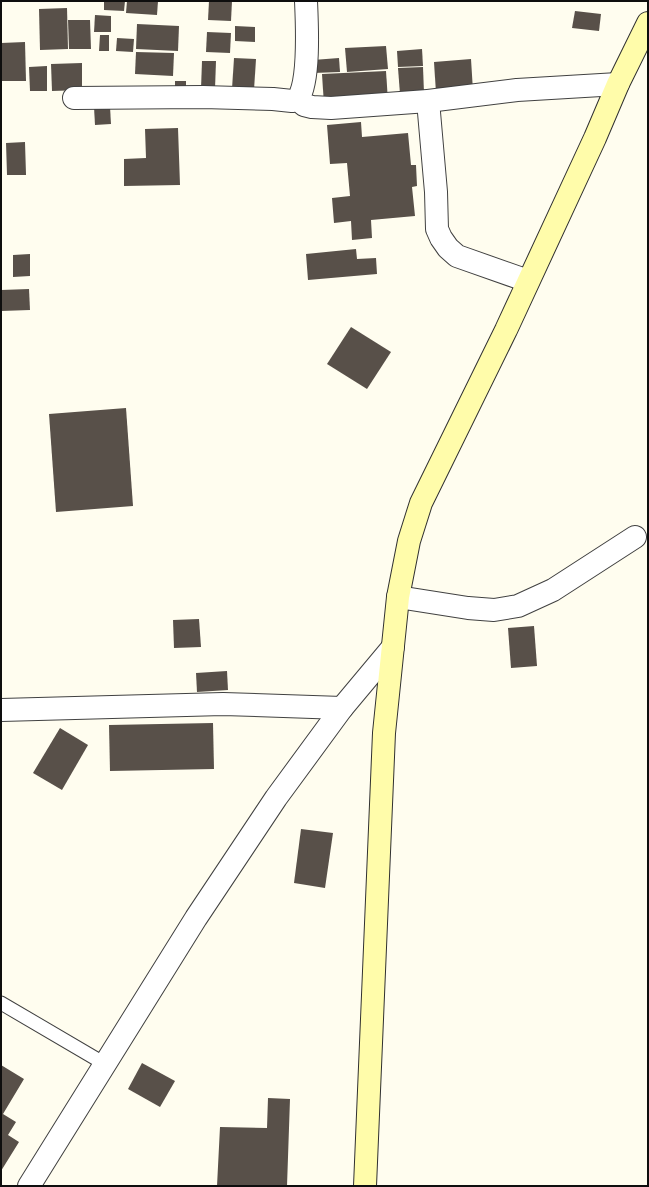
<svg xmlns="http://www.w3.org/2000/svg" width="649" height="1187" font-family="'Zilla Slab',serif">
	<rect width="100%" height="100%" fill="#fffdef"/>
	<g fill="#585049">
		<polygon points="104,1 125,1 124,11 104,10"/>
		<polygon points="127,1 158,1 157,15 126,13"/>
		<polygon points="209,1 232,1 231,21 208,20"/>
		<polygon points="67,8 68,49 40,50 39,9"/>
		<polygon points="575,11 601,14 599,31 572,28"/>
		<polygon points="95,15 111,16 111,32 94,32"/>
		<polygon points="68,20 90,20 91,49 69,49"/>
		<polygon points="137,24 179,26 178,51 136,49"/>
		<polygon points="235,26 255,27 255,42 235,41"/>
		<polygon points="207,32 231,33 230,53 206,52"/>
		<polygon points="100,35 109,35 109,51 99,51"/>
		<polygon points="117,38 134,39 133,52 116,51"/>
		<polygon points="25,42 26,81 2,81 1,43"/>
		<polygon points="386,46 388,69 347,72 345,48"/>
		<polygon points="422,49 423,66 398,67 397,51"/>
		<polygon points="136,52 174,53 173,76 135,74"/>
		<polygon points="234,58 256,59 254,90 232,89"/>
		<polygon points="339,58 340,72 313,73 313,60"/>
		<polygon points="471,59 473,91 436,93 434,62"/>
		<polygon points="202,61 216,61 215,89 201,89"/>
		<polygon points="82,63 82,90 52,91 51,64"/>
		<polygon points="47,66 47,91 30,91 29,67"/>
		<polygon points="423,67 424,93 400,94 398,68"/>
		<polygon points="386,71 388,101 324,105 322,74"/>
		<rect x="175" y="81" width="11" height="13"/>
		<polygon points="94,107 110,107 111,124 95,125"/>
		<polygon points="361,122 362,137 408,133 411,165 416,165 417,186 412,187 415,216 371,220 372,238 352,240 351,221 334,223 332,198 350,196 347,163 330,164 327,125"/>
		<polygon points="178,128 180,185 124,186 124,159 146,158 145,129"/>
		<polygon points="25,142 26,175 7,175 6,143"/>
		<polygon points="356,249 357,259 376,258 377,274 308,280 306,254"/>
		<polygon points="30,254 30,276 13,277 13,255"/>
		<polygon points="29,289 30,310 1,311 1,290"/>
		<polygon points="351,327 391,352 367,389 327,364"/>
		<polygon points="126,408 133,506 56,512 49,414"/>
		<polygon points="199,619 201,647 174,648 173,620"/>
		<polygon points="534,626 537,666 511,668 508,628"/>
		<polygon points="227,671 228,690 197,692 196,673"/>
		<polygon points="213,723 214,769 110,771 109,725"/>
		<polygon points="60,728 88,745 62,790 33,773"/>
		<polygon points="301,829 333,833 325,888 294,883"/>
		<polygon points="142,1063 175,1081 160,1107 128,1089"/>
		<polygon points="1,1065 24,1079 3,1114 16,1122 8,1135 19,1142 1,1171"/>
		<polygon points="268,1098 290,1099 287,1186 217,1186 220,1127 267,1128"/>
	</g>
	<g fill="none" stroke-linecap="round" stroke-linejoin="round">
		<defs>
			<polyline id="lane" points="1,1003 105,1064"/>
			<g id="street">
				<path d="M74,98l129,-1 70,2 19,2 6,-2c12,-19 9,-75 8,-98"/>
				<polyline points="298,99 304,105 312,107 331,108 428,101 517,90 618,84"/>
				<polyline points="428,101 436,192 437,229 441,238 448,248 457,256 528,281"/>
				<polyline points="398,597 468,608 494,610 518,606 553,590 635,537"/>
				<polyline points="1,710 223,704 342,708"/>
				<polyline points="29,1186 196,918 276,798 342,708 393,647"/>
			</g>
			<polyline id="secondary" points="365,1186 384,733 398,597 409,541 421,503 506,330 595,138 618,84 648,23"/>
		</defs>
		<use href="#lane" stroke="#414141" stroke-width="15"/>
		<use href="#street" stroke="#414141" stroke-width="24"/>
		<use href="#secondary" stroke="#303030" stroke-width="24"/>
		<use href="#lane" stroke="#fff" stroke-width="13"/>
		<use href="#street" stroke="#fff" stroke-width="22"/>
		<use href="#secondary" stroke="#fffcaa" stroke-width="22"/>
	</g>
	<rect width="649" height="1187" fill="none" stroke="#0e0e0e" stroke-width="4"/>
</svg>
